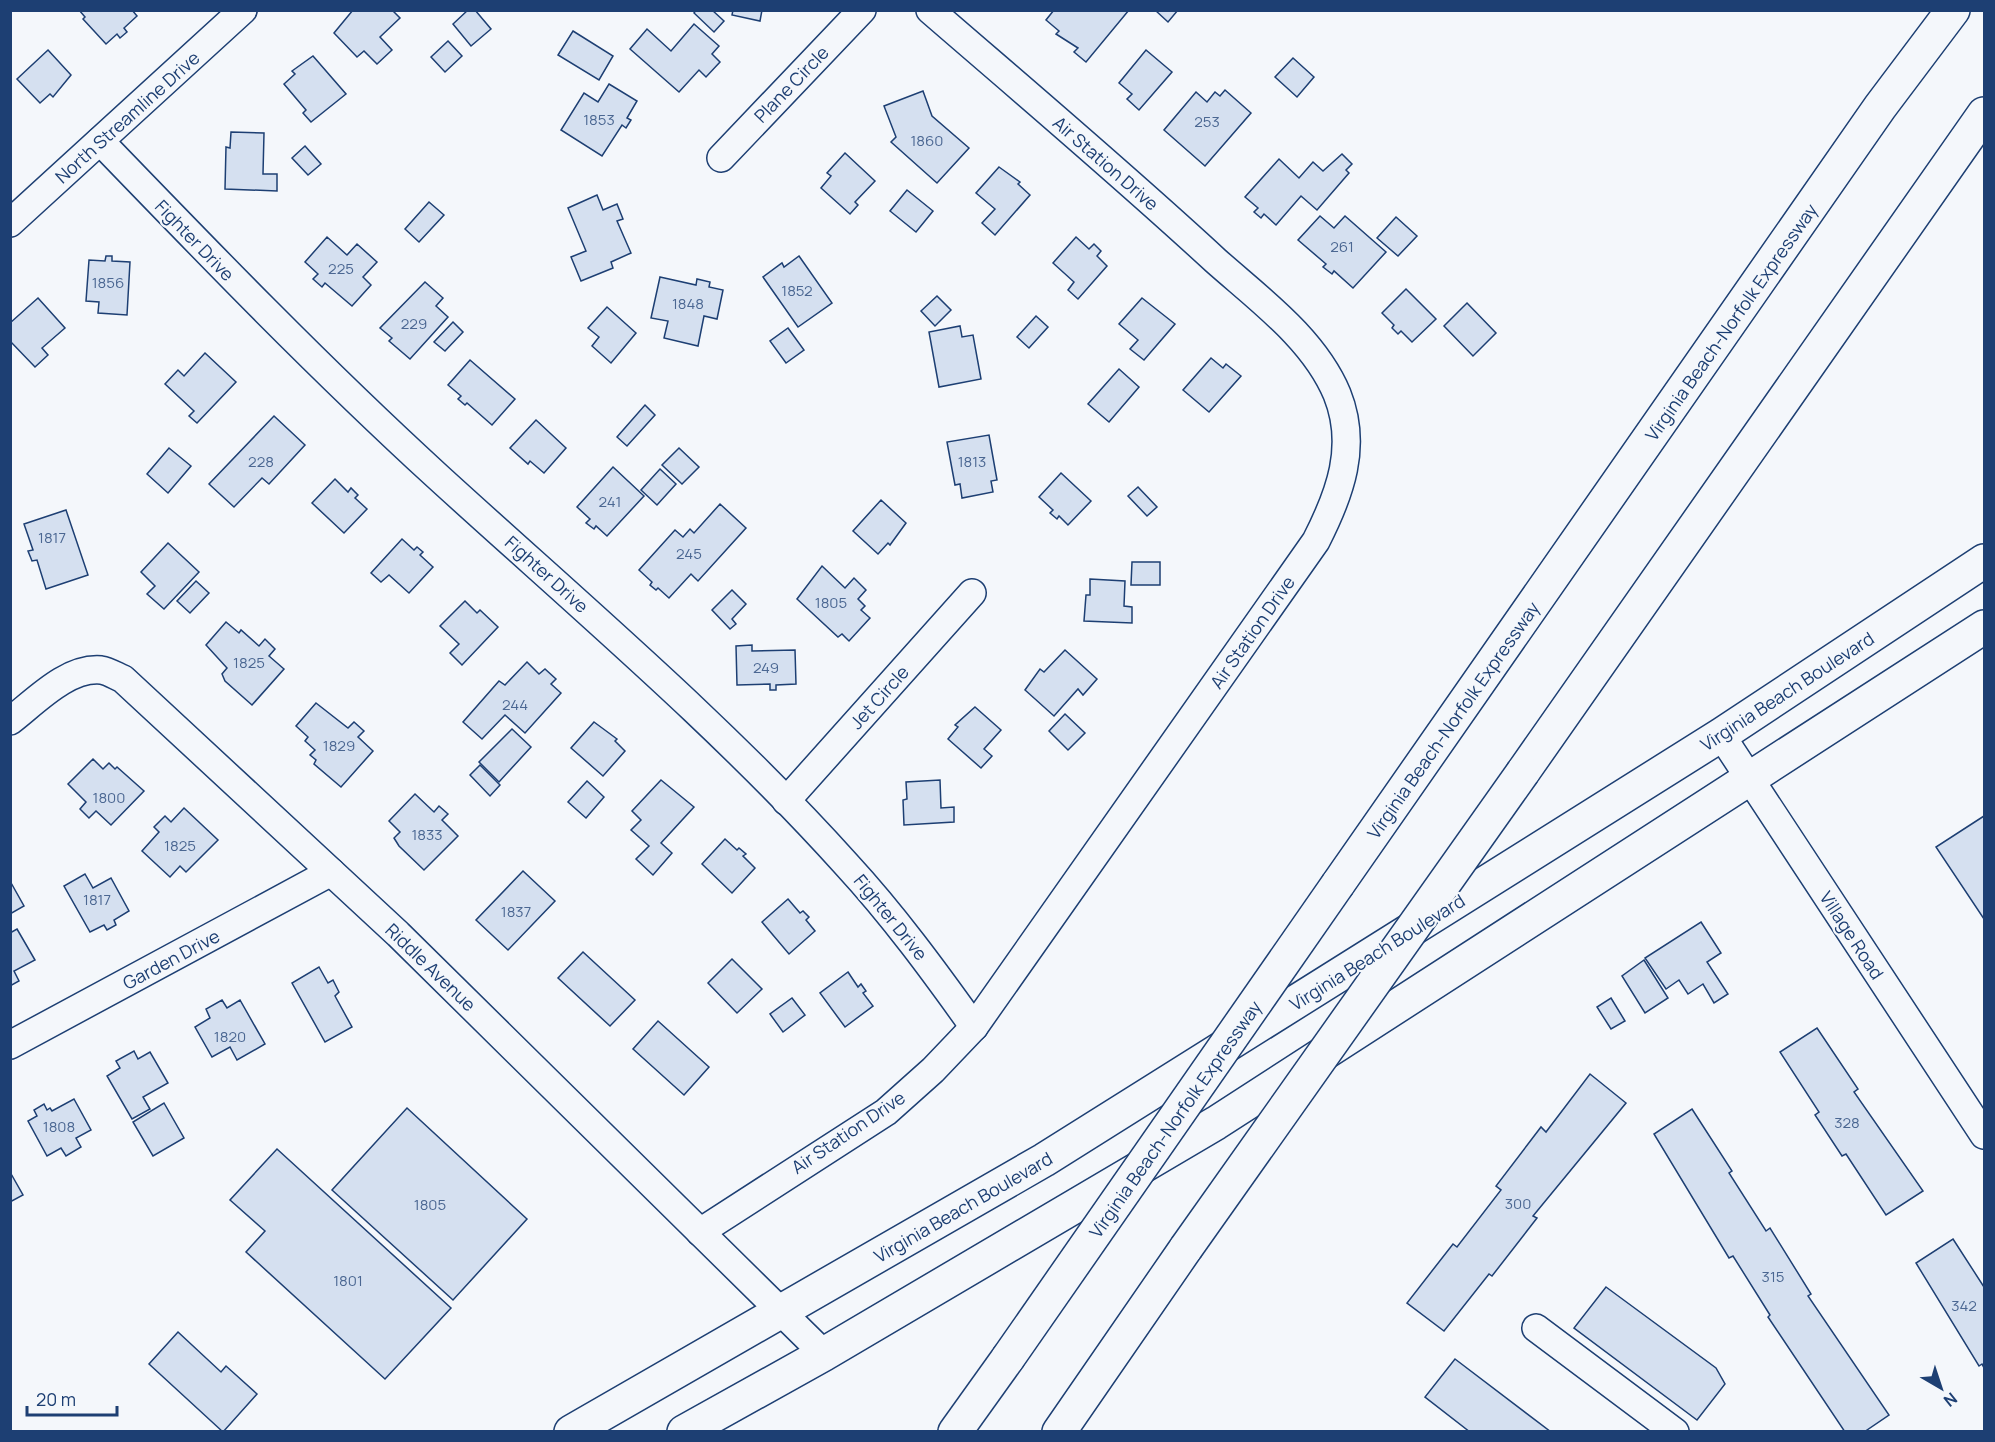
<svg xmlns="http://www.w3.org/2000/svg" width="1995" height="1442" font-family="Manrope,sans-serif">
	<rect width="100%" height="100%" fill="#f4f7fb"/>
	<g fill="#d5e0f0" stroke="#1d3f73" stroke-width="1.5">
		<polygon points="79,10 132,10 137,16 124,28 127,32 120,38 117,34 106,44 83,19 85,17"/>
		<polygon points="353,10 392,10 400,18 380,37 392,50 377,64 364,51 357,57 334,33"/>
		<polygon points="468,10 475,10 491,29 471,46 453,24"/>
		<polygon points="696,10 712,10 724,21 714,32 694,13"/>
		<polygon points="733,10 762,10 760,21 732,15"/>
		<polygon points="1054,10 1129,10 1086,62 1074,52 1078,48 1056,34 1059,31 1046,20"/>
		<polygon points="1155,10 1178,10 1168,22"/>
		<polygon points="694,24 719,46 712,54 720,62 706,77 699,70 679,92 630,49 647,29 671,51"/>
		<polygon points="573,31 613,56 599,80 558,55"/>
		<polygon points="448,41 462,56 445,72 431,57"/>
		<polygon points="48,50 71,75 53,97 50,94 40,103 17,79"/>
		<polygon points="1146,50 1172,72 1139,110 1127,99 1132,94 1119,83"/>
		<polygon points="313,56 346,94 311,122 303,113 306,110 284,84 295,74 292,71"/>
		<polygon points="1293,58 1314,77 1297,97 1275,77"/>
		<polygon points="609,84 637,101 627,118 631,120 626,128 622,125 602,156 561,130 584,93 598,102"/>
		<polygon points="1225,90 1251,113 1205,166 1164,130 1196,92 1207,102 1215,92 1220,96"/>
		<polygon points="923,91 932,116 969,148 937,183 891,142 896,137 884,106"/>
		<polygon points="231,132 264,133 263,174 277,174 277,191 225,189 226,147 230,148"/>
		<polygon points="305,146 321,164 308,175 292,158"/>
		<polygon points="845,153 875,181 855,202 858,205 850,214 821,188 831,176 827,173"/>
		<polygon points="1342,154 1352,164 1346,170 1349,173 1317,210 1301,196 1276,225 1264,214 1261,218 1254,212 1258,208 1245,197 1279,159 1299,178 1313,162 1323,171"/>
		<polygon points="999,167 1020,182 1018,184 1030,195 995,235 982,223 995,209 976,193"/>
		<polygon points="907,190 933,211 916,232 890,211"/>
		<polygon points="597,195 603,210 617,204 623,219 617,221 631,253 611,262 613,268 581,281 571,257 586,251 568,208"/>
		<polygon points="429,202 444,215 419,242 405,229"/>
		<polygon points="1320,216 1334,228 1345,216 1386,252 1353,288 1334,271 1332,274 1323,267 1326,264 1298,240"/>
		<polygon points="1396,217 1417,236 1398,256 1377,238"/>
		<polygon points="327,237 347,255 357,244 377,262 363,277 371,285 352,306 325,283 322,287 313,279 318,274 305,262"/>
		<polygon points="1076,237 1089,249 1094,244 1101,251 1097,256 1107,266 1078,299 1068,290 1074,282 1053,263"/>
		<polygon points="106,256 112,256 112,261 130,262 127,315 98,313 99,302 86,301 89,260 105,261"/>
		<polygon points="799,256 832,303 798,327 763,277 782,263 784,267"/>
		<polygon points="660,277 696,285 697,279 710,282 709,287 723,290 717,319 704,316 698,346 664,338 668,321 651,318"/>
		<polygon points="425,282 443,298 436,306 448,317 410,359 389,341 392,338 380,328"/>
		<polygon points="1406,289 1436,319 1412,342 1401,331 1398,334 1392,328 1394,325 1382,313"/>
		<polygon points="937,296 951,310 935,326 921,311"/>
		<polygon points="38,298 65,328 42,348 48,355 35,367 10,341 10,323"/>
		<polygon points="1142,298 1175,324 1144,360 1130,349 1138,340 1119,324"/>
		<polygon points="1467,303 1496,333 1473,356 1444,326"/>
		<polygon points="607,307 636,333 611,363 592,346 599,337 588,328"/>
		<polygon points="1036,316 1048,327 1029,348 1017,337"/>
		<polygon points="453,322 463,332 445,351 434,342"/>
		<polygon points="960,326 962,337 973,335 981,379 939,387 929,332"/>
		<polygon points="788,328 804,350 786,363 770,341"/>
		<polygon points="205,353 236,382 197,423 189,416 194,411 165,384 178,370 184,376"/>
		<polygon points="1211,358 1223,368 1226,364 1241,376 1209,412 1183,390"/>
		<polygon points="470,360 515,399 492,425 467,403 465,405 458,399 461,396 448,385"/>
		<polygon points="1119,369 1139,387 1109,422 1088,404"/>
		<polygon points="645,405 655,415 627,446 617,437"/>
		<polygon points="274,416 305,445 269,484 262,478 234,507 209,484"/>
		<polygon points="536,420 566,448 544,473 530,461 528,464 510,448"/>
		<polygon points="989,435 997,480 991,481 993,492 962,498 960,484 955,485 947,442"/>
		<polygon points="169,448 191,466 168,493 147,474"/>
		<polygon points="679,448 699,467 682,484 662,465"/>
		<polygon points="613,467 644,496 607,536 596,526 594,529 586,523 590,519 577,507"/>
		<polygon points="660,469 676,484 657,505 641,490"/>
		<polygon points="1061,473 1091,501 1068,525 1059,516 1057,519 1050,513 1053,510 1039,497"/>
		<polygon points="335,479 348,492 351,488 358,495 355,498 367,509 344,533 312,503"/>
		<polygon points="1138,487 1157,507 1147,516 1128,496"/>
		<polygon points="881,500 906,523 890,545 888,543 878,554 853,531"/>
		<polygon points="720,504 746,528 698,581 691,574 669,598 658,588 656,590 650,585 652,582 639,570 675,530 683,537 690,529 694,533"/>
		<polygon points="66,510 88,575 46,589 37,560 32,561 28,551 33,550 24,524"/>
		<polygon points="402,539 414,550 417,547 423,552 420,555 433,567 409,593 389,575 381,582 371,573"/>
		<polygon points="168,543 199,572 164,609 147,594 155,586 141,572"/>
		<polygon points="1132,562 1160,562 1160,585 1131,585"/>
		<polygon points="822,566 845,588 854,578 866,590 858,599 865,606 861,610 870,618 849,641 842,634 838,637 797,599"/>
		<polygon points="1090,579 1125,581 1124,606 1132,607 1132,623 1084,621 1086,595 1090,595"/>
		<polygon points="196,581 209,593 190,613 177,601"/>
		<polygon points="732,590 746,604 732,619 736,624 730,629 712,610"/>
		<polygon points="465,601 477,613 480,610 498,627 462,665 450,653 459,644 440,626"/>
		<polygon points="226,622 239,633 241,630 259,646 265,639 275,649 269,656 284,669 252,705 225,681 222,674 227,668 206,645"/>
		<polygon points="752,645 752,651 795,650 796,684 776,685 776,690 770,690 770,684 737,685 736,646"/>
		<polygon points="1065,650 1097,679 1083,695 1078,689 1054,716 1025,690 1040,669 1044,672"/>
		<polygon points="527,662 539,674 545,669 556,679 551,684 561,693 525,733 505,715 482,739 463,722 499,681 505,685"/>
		<polygon points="316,703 348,728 354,722 364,731 358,737 373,751 341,787 314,764 316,760 310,755 315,750 305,741 308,737 296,726"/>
		<polygon points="975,707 1001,730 984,749 992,756 981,768 948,739 958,727 955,725"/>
		<polygon points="1065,714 1085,733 1068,750 1049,731"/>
		<polygon points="594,722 617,739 615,741 625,751 603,776 571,748"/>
		<polygon points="512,729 531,747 499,782 479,762"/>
		<polygon points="93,759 103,769 109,763 115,769 117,767 144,791 111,825 96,811 89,818 80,809 86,802 68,784"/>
		<polygon points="480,765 500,785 490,796 470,775"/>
		<polygon points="661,780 694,807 661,843 672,853 653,875 636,859 649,846 631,830 641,820 632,811"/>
		<polygon points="940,780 941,808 954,807 954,822 904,825 903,800 907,799 906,782"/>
		<polygon points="587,781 604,797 586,818 568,802"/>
		<polygon points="415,794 434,812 439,806 448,814 442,820 458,836 424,870 399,846 394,838 400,832 389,821"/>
		<polygon points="184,808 218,840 186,872 180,866 170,877 142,851 159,832 154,827 165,816 171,822"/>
		<polygon points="1984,816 1984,919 1936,847"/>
		<polygon points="725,839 737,850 739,848 746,854 743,856 755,868 732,893 702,864"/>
		<polygon points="523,871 555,901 508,950 476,920"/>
		<polygon points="85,874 93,888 111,878 129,911 114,920 116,925 107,930 104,925 90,932 64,886"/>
		<polygon points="10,881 24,906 10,914"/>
		<polygon points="788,899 800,913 803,911 809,917 806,920 815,931 789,954 762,922"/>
		<polygon points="1701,922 1721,953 1707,962 1728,994 1714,1003 1703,984 1688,994 1679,980 1666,989 1645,958"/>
		<polygon points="17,929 35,960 14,971 19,981 10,986 10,933"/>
		<polygon points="583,952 635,1000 610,1026 558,978"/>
		<polygon points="732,959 762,989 737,1013 708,983"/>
		<polygon points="1644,960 1668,998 1645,1013 1622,976"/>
		<polygon points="319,967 328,983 333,980 339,992 335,996 352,1027 325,1042 292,983"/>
		<polygon points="848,972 858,987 861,984 866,991 863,993 873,1006 845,1027 820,993"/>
		<polygon points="792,998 805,1015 783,1032 770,1014"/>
		<polygon points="1611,998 1625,1021 1611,1029 1597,1007"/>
		<polygon points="222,1000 227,1008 240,1000 265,1044 237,1060 230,1047 212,1057 195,1027 210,1018 206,1009"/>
		<polygon points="658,1021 709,1067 684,1095 633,1049"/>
		<polygon points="1817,1028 1858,1089 1854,1092 1923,1191 1886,1215 1846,1154 1842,1156 1815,1115 1819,1112 1780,1052"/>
		<polygon points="134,1051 138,1059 150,1052 168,1083 143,1097 150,1109 132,1119 107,1076 120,1068 116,1061"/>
		<polygon points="1590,1074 1626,1103 1533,1216 1537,1218 1492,1276 1489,1274 1444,1331 1407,1303 1453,1244 1457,1247 1501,1190 1496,1186 1541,1127 1546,1132"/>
		<polygon points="74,1099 91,1130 76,1138 81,1147 66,1156 61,1148 47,1156 28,1121 37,1116 34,1110 44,1104 47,1110 50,1108 52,1111"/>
		<polygon points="164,1103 184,1138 153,1156 133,1122"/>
		<polygon points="407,1108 527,1219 453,1300 332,1190"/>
		<polygon points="1692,1109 1732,1171 1729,1173 1766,1231 1770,1228 1811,1294 1808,1296 1889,1415 1864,1432 1845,1432 1768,1317 1770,1315 1733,1256 1729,1258 1654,1134"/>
		<polygon points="277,1149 451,1308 385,1379 246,1252 265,1231 230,1200"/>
		<polygon points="10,1172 23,1195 10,1202"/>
		<polygon points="1953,1239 1984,1287 1984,1368 1982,1364 1979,1366 1916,1263"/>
		<polygon points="1606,1287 1716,1368 1725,1384 1697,1420 1574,1328"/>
		<polygon points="178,1332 221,1372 226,1366 257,1394 223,1432 149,1364"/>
		<polygon points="1455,1359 1551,1432 1470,1432 1425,1397"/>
	</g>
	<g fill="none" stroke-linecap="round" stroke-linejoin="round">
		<defs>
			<g id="minor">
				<path d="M100,141c110,114 220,228 337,335 139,127 283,248 409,388 47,51 88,107 128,163"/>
				<polyline points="721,158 862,10"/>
				<polyline points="10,223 243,10"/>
				<path d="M10,721c25,-19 57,-54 91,-51 7,1 15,6 22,9l275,255 426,420"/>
				<polyline points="1721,735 1984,1135"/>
				<polyline points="786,801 972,593"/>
				<polyline points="10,1045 331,872"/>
				<path d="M700,1232l186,-120 47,-42 41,-43 342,-486c24,-47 42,-95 21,-147 -23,-55 -77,-94 -121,-133 -93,-86 -190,-168 -286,-251"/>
				<polyline points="1536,1328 1675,1432"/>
			</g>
			<g id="primary">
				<polyline points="571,1432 1044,1160 1721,735 1984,561"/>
				<polyline points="684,1432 824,1354 1216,1123 1984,627"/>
			</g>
			<g id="motorway">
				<polyline points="1523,772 1984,114"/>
				<polyline points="1338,884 1880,107 1953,10"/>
				<polyline points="955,1432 1008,1358"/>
				<polyline points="1059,1432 1186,1248"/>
			</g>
		</defs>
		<use href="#minor" stroke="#1d3f73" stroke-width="30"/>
		<use href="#primary" stroke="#1d3f73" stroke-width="36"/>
		<use href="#motorway" stroke="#1d3f73" stroke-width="36"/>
		<use href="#minor" stroke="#f4f7fb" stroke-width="27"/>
		<use href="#primary" stroke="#f4f7fb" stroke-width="33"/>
		<use href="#motorway" stroke="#f4f7fb" stroke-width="33"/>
		<defs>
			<g id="motorway-bridge">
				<polyline points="1186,1248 1523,772"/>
				<polyline points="1008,1358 1338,884"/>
			</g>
		</defs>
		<use href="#motorway-bridge" stroke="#1d3f73" stroke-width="36" stroke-linecap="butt"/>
		<use href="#motorway-bridge" stroke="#f4f7fb" stroke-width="33"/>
	</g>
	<g text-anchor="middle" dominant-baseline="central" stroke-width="4.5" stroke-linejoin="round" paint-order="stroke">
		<g font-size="15" fill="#4b6792">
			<text x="599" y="119">1853</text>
			<text x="1207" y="121">253</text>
			<text x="927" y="140">1860</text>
			<text x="1342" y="246">261</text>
			<text x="341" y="268">225</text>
			<text x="108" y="282">1856</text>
			<text x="797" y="290">1852</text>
			<text x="688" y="303">1848</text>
			<text x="414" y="323">229</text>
			<text x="261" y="461">228</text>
			<text x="972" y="461">1813</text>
			<text x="610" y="501">241</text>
			<text x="52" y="537">1817</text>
			<text x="689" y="553">245</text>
			<text x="831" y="602">1805</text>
			<text x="249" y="662">1825</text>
			<text x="766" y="667">249</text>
			<text x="515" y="704">244</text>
			<text x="339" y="745">1829</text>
			<text x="109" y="797">1800</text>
			<text x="427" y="834">1833</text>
			<text x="180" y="845">1825</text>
			<text x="97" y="899">1817</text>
			<text x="516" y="911">1837</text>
			<text x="230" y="1036">1820</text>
			<text x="1847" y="1122">328</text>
			<text x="59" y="1126">1808</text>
			<text x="1518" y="1203">300</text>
			<text x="430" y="1204">1805</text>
			<text x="1773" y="1276">315</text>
			<text x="348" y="1280">1801</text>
			<text x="1964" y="1305">342</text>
		</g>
		<g font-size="18" fill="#1d3f73" stroke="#f4f7fb">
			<text transform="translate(791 84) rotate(-46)">Plane Circle</text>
			<text transform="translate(127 117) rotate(-42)">North Streamline Drive</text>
			<text transform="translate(1106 163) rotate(41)">Air Station Drive</text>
			<text transform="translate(195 240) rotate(46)">Fighter Drive</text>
			<text transform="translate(1731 322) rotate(-55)">Virginia Beach-Norfolk Expressway</text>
			<text transform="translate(547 574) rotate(42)">Fighter Drive</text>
			<text transform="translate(1252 632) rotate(-55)">Air Station Drive</text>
			<text transform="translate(1787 691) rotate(-33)">Virginia Beach Boulevard</text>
			<text transform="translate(879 697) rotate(-48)">Jet Circle</text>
			<text transform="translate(1453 720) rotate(-55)">Virginia Beach-Norfolk Expressway</text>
			<text transform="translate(891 917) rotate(51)">Fighter Drive</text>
			<text transform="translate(1852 935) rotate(57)">Village Road</text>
			<text transform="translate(1377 952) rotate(-32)">Virginia Beach Boulevard</text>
			<text transform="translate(171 959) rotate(-28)">Garden Drive</text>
			<text transform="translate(431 967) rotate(44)">Riddle Avenue</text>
			<text transform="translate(1175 1119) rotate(-55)">Virginia Beach-Norfolk Expressway</text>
			<text transform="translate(848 1132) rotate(-34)">Air Station Drive</text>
			<text transform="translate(963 1207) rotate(-30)">Virginia Beach Boulevard</text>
		</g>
	</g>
	<rect width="1995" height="1442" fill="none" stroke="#1d3f73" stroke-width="24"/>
	<g transform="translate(1941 1388) rotate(141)" stroke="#f4f7fb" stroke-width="4.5" paint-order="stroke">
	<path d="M0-4.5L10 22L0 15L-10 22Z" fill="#1d3f73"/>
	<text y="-9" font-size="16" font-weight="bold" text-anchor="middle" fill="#1d3f73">N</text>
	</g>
	<path d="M27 1406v9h90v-9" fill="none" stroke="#1d3f73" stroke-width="3"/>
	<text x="36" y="1406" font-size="18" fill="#1d3f73" stroke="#f4f7fb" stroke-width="4.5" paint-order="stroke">20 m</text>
</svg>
